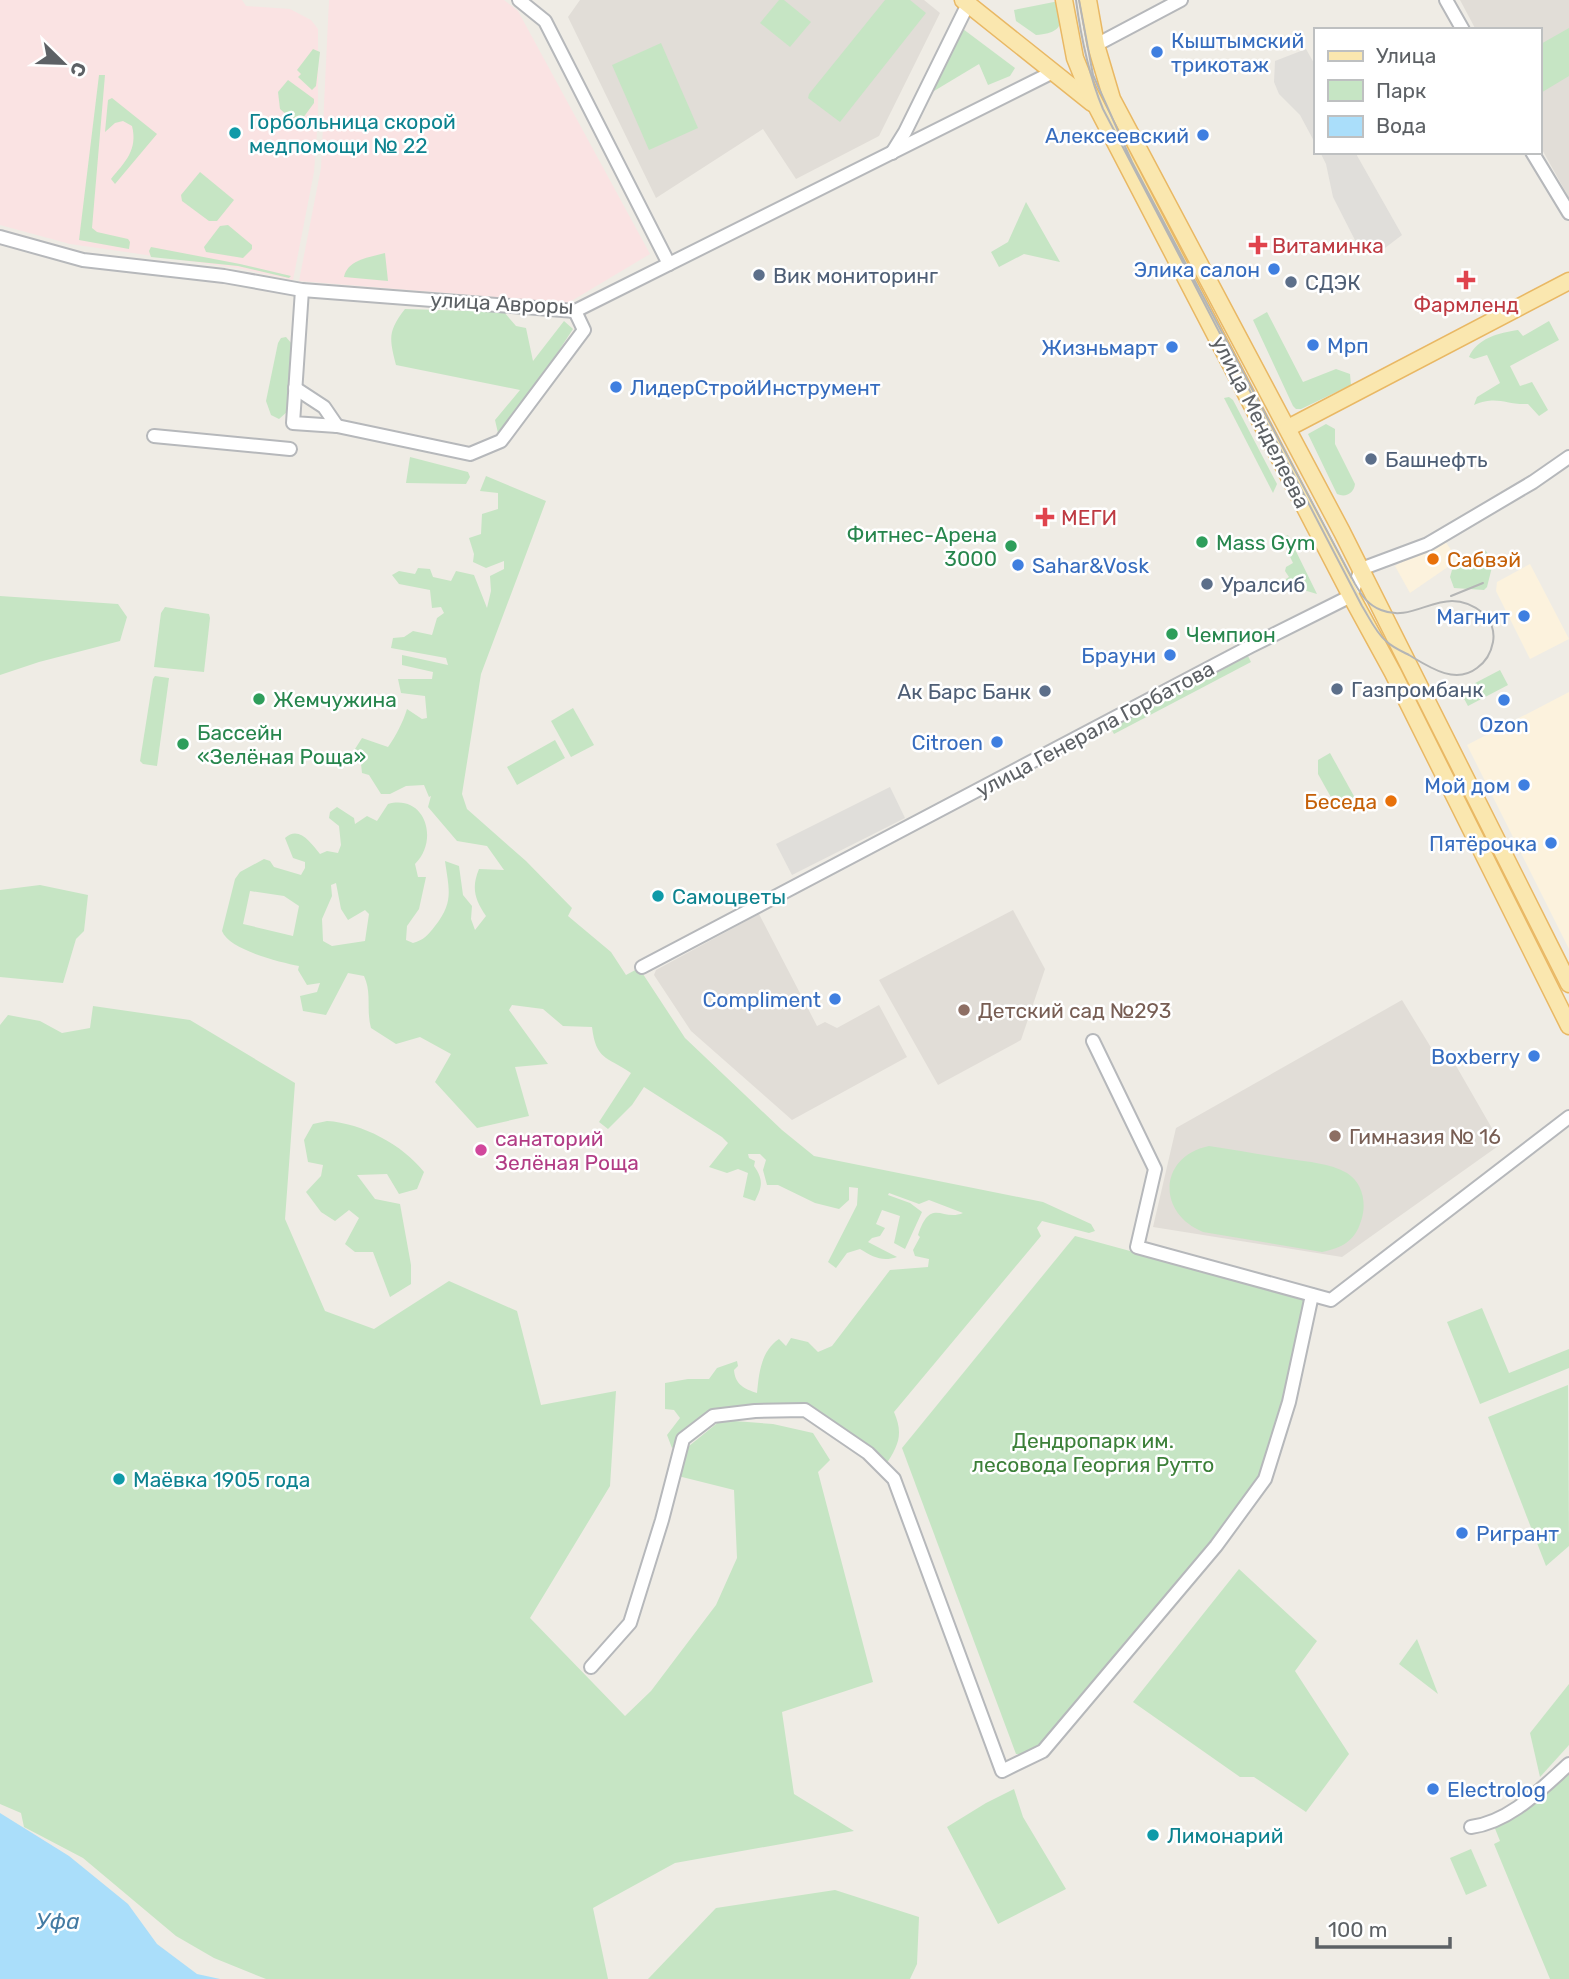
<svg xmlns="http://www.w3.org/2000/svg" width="1569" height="1979" font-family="Rubik,sans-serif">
	<rect width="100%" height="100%" fill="#efece5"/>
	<g fill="#fcf2dd">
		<polygon points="1443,538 1458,560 1410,593 1395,566"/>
		<polygon points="1530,564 1569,639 1530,659 1496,591 1497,582"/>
		<polygon points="1569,692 1569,949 1467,745"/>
	</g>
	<g fill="#e0deda">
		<polygon points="1306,49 1315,65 1315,143 1300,115 1279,94 1274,82 1275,61"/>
		<polygon points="1320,152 1355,152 1402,235 1381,251 1358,246 1333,197 1326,164"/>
		<polygon points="890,787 905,818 792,875 776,844"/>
	</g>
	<g fill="#e1ddd7">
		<polygon points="580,0 924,0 940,13 879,136 796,179 763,129 656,198 568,17"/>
		<polygon points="1460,0 1569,0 1569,198 1539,144 1539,30 1476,30"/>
		<polygon points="1013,910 1045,969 1021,1040 938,1085 879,980"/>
		<polygon points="759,914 817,1026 825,1022 837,1028 879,1005 907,1057 792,1120 691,1031 654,975 656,970"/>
		<polygon points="1402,1000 1438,1059 1455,1064 1501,1144 1342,1257 1153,1227 1176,1128"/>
	</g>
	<g fill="#fae3e3">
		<polygon points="0,0 242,0 246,6 290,9 311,20 318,29 318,118 314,172 293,280 237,268 70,244 0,225"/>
		<polygon points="329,0 504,0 518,11 650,254 568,303 299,281 321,168"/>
	</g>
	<g fill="#c6e5c4" fill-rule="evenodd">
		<polygon points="779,0 784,0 811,22 790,47 760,23"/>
		<polygon points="885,0 910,0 926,13 840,122 808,98 809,94"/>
		<path d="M1059,1c5,24 2,32 -23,34l-20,-14 -2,-11z"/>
		<polygon points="1569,28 1569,76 1539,94 1539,45"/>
		<polygon points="963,29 1015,68 1010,76 988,85 979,64 929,94"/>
		<polygon points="661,43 698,128 649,150 612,65"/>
		<polygon points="313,49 320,52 316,86 312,90 298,77 301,74 297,70"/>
		<polygon points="99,75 105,75 92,228 97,232 128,239 130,242 129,249 79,240"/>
		<polygon points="288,80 314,99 314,103 300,122 295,122 280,109 278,92"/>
		<path d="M112,98l45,36 -42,50 -4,-5c14,-17 27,-29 21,-53l-9,-5 -8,2 -10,9 3,-32z"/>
		<polygon points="200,172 234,200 217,221 209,221 182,201 181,195"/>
		<polygon points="1026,202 1060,262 1024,254 999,267 991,252 1008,242"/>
		<polygon points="228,225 252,245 252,249 243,258 206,252 204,247 220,226"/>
		<polygon points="151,247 240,264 291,276 289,278 238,266 151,257 149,251"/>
		<path d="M385,253l3,28 -44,-4c3,-17 26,-20 41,-24z"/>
		<path d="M405,309l99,3 12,14 10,2 7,33 31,-40 9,8 -36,55 -39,49 -3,-13 25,-30 -124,-25c-7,-27 -8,-34 9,-56z"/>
		<polygon points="1267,312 1303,382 1336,369 1350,374 1351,385 1301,409 1296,409 1293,406 1253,320"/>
		<path d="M1549,321l10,19 -49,26 10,20 12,-4 16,28 -9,6 -11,-12c-24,1 -30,-9 -54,1l3,-8 23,-14 -13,-28 -13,4 -5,-2c8,-19 30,-24 49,-27l5,6z"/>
		<polygon points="286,337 292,344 288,411 279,419 271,415 266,401 278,343 281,338"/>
		<polygon points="1229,397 1233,400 1277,484 1273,493 1224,398"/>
		<path d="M1326,424l9,5v15l20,40c-1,9 -9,14 -18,10l-29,-60z"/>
		<polygon points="410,457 468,472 470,477 466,484 406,483"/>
		<path d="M486,476l60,25 -65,173 -19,120 5,15 59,52 46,47 -4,8 43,36 15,23 13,-7 46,70 97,92 32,26 229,46 48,22 4,7 -6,2 -47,-12 -5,7 4,8 -147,176c10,23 4,34 -9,54l-81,-59 -48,-2 -41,5 -43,38 -5,-13 13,-17 -6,-8 -9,-1v-26l23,-4h21l8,-11 20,-7 1,5 -4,4c1,14 10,19 23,23 2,-20 4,-42 22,-54l7,7 5,-8 17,4 10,10 14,-6 58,-76 38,-3 1,-8 -14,-3 -2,-6 7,-13 -2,-2c13,-39 24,-13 45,-22l-34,-13 -10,4 -30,-11 -1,2 22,8 12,9 -17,37 -11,-6 6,-27 -18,-6 -6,14 9,4 -5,8 -8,2 -4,4 29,15c-15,5 -24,0 -37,-8l-13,4 -11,15 -8,-6 29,-57 1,-17 -9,-1v13l-10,9 -24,-6 -37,-18h-11l-4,-15 3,-10 -6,-6h-12l1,4 6,3 -1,5c10,14 8,21 1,35l-12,-4 5,-24 -10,-4 -11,4 -18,-6 19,-24 -6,-6 -78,-50 -12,18 -24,24 -9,-7 32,-49c-25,-17 -35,-13 -39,-46l-29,-1 -20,-17 -31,-4 -3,5 39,54 -33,3 14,49 -52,12 -42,-46 16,-28 -31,-17 -24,7 -25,-16c-5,-18 1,-35 -7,-52l-16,-3 -22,42 -23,-4 -3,-15 17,-4 3,-9 -13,2 -9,-15 1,-4c-19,-4 -70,-16 -77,-35l13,-52 5,-7 24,-13 6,2 4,6 27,8 4,-7v-6l-12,-4 -8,-20c14,-13 26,5 35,16l7,-3 11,2 3,-8 -2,-19 -10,-8 1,-6 7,-5 17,11 1,6 12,-8 10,5 11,-17c38,-10 51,37 27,60l3,13h8l-7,32 -12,17 -1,14 7,3c11,-3 15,-8 22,-17 19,-24 14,-36 10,-65l14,5 4,29 9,11 -1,13 4,11 11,-14c-11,-16 -15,-28 -7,-47l25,1 -17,-24 -30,-5 -29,-34 3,-11 -2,1 -5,-12 -18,1 -16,8h-9l-12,-19 -7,-2 -1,-9 2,-1 -1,-5 -5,-2 -2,-7 7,-11 26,9c8,-11 15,-25 19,-38l15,10 5,-1 -2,-22 -24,-3 -3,-14h34l1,-7 -31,-7v-10l46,10 -2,-7 -55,-10 2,-10 11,-1 9,-6 19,4 5,-17 7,-5 -3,-6 -9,1 -2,-18 -31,-6 -7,-9 7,-4 16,3 3,-6 12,1 3,8 18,4 5,-10 18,4 13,33 4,-17 -1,-15 14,-7v-8l-18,7 -13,-6 1,-8 -5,-16 12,-4 1,-20 16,-5v-16l-18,-2zM336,883l5,26 7,11 17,-10 4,4 -4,27 -33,5 -9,-5 -1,-22 10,-23 -1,-11zM250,891l34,5 15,10 -6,30 -50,-12z"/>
		<polygon points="1288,535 1317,594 1280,583 1289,577 1285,571 1286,567 1293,563 1281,538"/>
		<polygon points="1483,550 1486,551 1493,563 1487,587 1484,590 1454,588 1450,577 1452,570"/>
		<polygon points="0,596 118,604 127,617 120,641 39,662 0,675"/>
		<polygon points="165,607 209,614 210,618 204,672 154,667 161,613"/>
		<polygon points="1248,656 1251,662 1114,734 1110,727"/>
		<polygon points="1500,670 1508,685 1468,706 1460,691"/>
		<polygon points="155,676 169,678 157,766 143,764 140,761 153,679"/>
		<polygon points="573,708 594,745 571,757 551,721"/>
		<polygon points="555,740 565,758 517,785 507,767"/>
		<polygon points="1330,753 1355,798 1337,808 1318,774 1318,760"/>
		<polygon points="40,885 88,895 84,931 76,939 63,983 0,977 0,890"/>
		<polygon points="93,1006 190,1020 295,1083 285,1219 325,1311 374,1329 449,1281 517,1311 541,1405 616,1391 610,1486 530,1618 625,1716 651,1691 716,1605 737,1558 734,1490 674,1475 689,1446 721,1420 773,1424 813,1433 830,1460 818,1472 873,1682 782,1712 794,1794 854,1831 675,1863 593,1908 608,1979 266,1979 214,1958 176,1936 83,1858 24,1827 21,1813 0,1804 0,1025 8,1015 40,1021 62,1033 90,1028"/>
		<path d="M327,1121c35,2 76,24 97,51l-7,17 -18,5 -12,-20 -30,1 18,24 25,5 11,61v19l-21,13 -17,-45h-18l-10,-8 14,-26 -10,-8 -14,11 -14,-9 -15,-20 15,-16 2,-11 -15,-3 -4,-22 9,-16z"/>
		<path d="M1209,1146c27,4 54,9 80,13 19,3 41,4 58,14 16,10 20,31 14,48 -6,20 -19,27 -39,31l-119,-20c-47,-19 -44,-76 6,-86z"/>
		<polygon points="1075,1236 1306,1299 1286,1401 1262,1478 1212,1543 1035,1754 1016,1754 902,1448"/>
		<polygon points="1482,1308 1509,1373 1569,1349 1569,1368 1480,1404 1447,1322"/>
		<polygon points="1568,1385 1569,1546 1546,1566 1488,1417"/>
		<polygon points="1239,1569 1317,1641 1295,1671 1349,1754 1306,1812 1254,1777 1240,1777 1133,1702"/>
		<polygon points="1417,1639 1438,1694 1399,1664"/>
		<polygon points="1569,1684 1569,1745 1540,1777 1530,1733"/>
		<polygon points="1569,1770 1569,1979 1550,1979 1494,1844 1500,1841 1494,1826"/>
		<polygon points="1014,1789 1023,1817 1066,1889 998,1924 947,1827 986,1803"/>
		<polygon points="1471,1849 1487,1886 1466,1895 1450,1858"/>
		<polygon points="835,1890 919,1917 917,1964 910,1979 648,1979 716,1908"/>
	</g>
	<polygon fill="#aadefa" points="0,1813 69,1856 128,1904 157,1944 197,1974 220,1979 0,1979"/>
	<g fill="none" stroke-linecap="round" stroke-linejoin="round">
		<defs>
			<g id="minor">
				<polyline points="519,0 545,21 669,264"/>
				<polyline points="1446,0 1463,30"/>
				<polyline points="1096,45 1181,0"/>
				<polyline points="1532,152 1569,213"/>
				<polyline points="892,153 905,132 968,4"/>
				<polyline points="0,237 83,260 224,276 302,290 575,311 1053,72"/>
				<polyline points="302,290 293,423 337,426 470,454 501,441 584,330 575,311"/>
				<polyline points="295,388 324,407 337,426"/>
				<polyline points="154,436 290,449"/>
				<polyline points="642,967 1251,646 1351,596 1361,569 1428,544 1533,482 1569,457"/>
				<polyline points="1093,1041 1155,1169 1137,1247 1331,1300 1569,1117"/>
				<polyline points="591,1667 630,1623 662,1520 683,1439 713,1416 755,1411 805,1410 868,1453 894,1479 1002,1771 1043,1751 1216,1546 1265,1479 1289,1402 1312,1295"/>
				<path d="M1471,1827c39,-5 70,-38 98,-63"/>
			</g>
			<g id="major">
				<polyline points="963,0 1092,103"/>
				<polyline points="1064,0 1075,58 1088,90 1351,596 1393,673 1569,1026"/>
				<polyline points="1088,0 1096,45 1112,99 1342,532 1569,984"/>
				<polyline points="1288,428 1569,281"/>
			</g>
		</defs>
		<use href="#minor" stroke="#b6b8bb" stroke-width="16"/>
		<use href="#major" stroke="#e9b864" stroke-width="19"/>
		<use href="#minor" stroke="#fff" stroke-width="12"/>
		<use href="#major" stroke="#fae7af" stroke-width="16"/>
		<g stroke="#b4b5b5" stroke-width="2">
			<path d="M1076,0c5,38 12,73 27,109l259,497c7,11 14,27 24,35 6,6 15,10 23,14 20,12 46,30 68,13 10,-7 14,-15 16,-26 2,-11 -2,-22 -10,-29 -40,-32 -66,12 -102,-3 -13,-5 -19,-14 -26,-26l-223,-422 -39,-87 -14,-75"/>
			<polyline points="1451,596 1483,583"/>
		</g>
	</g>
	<g fill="#3f7fe0" stroke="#fff" stroke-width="2.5">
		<circle cx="1157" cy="52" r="7"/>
		<circle cx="1203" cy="135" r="7"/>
		<circle cx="1274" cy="269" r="7"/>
		<circle cx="1313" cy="345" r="7"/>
		<circle cx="1172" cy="347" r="7"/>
		<circle cx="616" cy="387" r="7"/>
		<circle cx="1018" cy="565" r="7"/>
		<circle cx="1524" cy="616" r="7"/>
		<circle cx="1170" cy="655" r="7"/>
		<circle cx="1504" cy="700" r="7"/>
		<circle cx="997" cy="742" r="7"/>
		<circle cx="1524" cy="785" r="7"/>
		<circle cx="1551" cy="843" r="7"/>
		<circle cx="835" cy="999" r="7"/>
		<circle cx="1534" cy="1056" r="7"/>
		<circle cx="1462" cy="1533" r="7"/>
		<circle cx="1433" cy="1789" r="7"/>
	</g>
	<g fill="#0f9aa8" stroke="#fff" stroke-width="2.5">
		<circle cx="235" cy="133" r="7"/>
		<circle cx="658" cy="896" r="7"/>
		<circle cx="119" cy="1479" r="7"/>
		<circle cx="1153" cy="1835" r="7"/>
	</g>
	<g fill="#e0444e" stroke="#fff" stroke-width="2.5">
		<path d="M1254.5 234.5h7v7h7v7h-7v7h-7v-7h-7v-7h7z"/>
		<path d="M1462.5 269.5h7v7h7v7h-7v7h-7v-7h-7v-7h7z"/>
		<path d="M1041.5 506.5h7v7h7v7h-7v7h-7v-7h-7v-7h7z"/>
	</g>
	<g fill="#5c6f8a" stroke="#fff" stroke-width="2.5">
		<circle cx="759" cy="275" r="7"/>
		<circle cx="1291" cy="282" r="7"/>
		<circle cx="1371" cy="459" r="7"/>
		<circle cx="1207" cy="584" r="7"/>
		<circle cx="1337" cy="689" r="7"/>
		<circle cx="1045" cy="691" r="7"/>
	</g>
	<g fill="#2e9e5b" stroke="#fff" stroke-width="2.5">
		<circle cx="1202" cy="542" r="7"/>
		<circle cx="1011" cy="546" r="7"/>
		<circle cx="1172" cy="634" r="7"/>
		<circle cx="259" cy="699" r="7"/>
		<circle cx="183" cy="744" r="7"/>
	</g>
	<g fill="#e8710a" stroke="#fff" stroke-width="2.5">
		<circle cx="1433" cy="559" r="7"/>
		<circle cx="1391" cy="801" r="7"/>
	</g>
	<g fill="#8d6e63" stroke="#fff" stroke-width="2.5">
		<circle cx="964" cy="1010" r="7"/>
		<circle cx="1335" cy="1136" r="7"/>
	</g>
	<circle fill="#d1479c" stroke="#fff" stroke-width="2.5" cx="481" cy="1150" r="7"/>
	<g text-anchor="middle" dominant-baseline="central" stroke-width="5" stroke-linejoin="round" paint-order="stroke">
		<g font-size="21" fill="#366cbe" stroke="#fff" text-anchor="end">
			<text x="1171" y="40" text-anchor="start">Кыштымский<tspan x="1171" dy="24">трикотаж</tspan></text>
			<text x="1189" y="135">Алексеевский</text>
			<text x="1260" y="269">Элика салон</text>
			<text x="1327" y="345" text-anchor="start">Мрп</text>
			<text x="1158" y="347">Жизньмарт</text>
			<text x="630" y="387" text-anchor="start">ЛидерСтройИнструмент</text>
			<text x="1032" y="565" text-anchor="start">Sahar&amp;Vosk</text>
			<text x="1510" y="616">Магнит</text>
			<text x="1156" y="655">Брауни</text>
			<text x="1504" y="724" text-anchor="middle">Ozon</text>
			<text x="983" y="742">Citroen</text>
			<text x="1510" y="785">Мой дом</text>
			<text x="1537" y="843">Пятёрочка</text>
			<text x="821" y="999">Compliment</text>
			<text x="1520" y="1056">Boxberry</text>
			<text x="1476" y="1533" text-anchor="start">Ригрант</text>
			<text x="1447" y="1789" text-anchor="start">Electrolog</text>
		</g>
		<g font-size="21" fill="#0d838f" stroke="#fff" text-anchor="start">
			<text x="249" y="121">Горбольница скорой<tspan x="249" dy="24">медпомощи № 22</tspan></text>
			<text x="672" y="896">Самоцветы</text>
			<text x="133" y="1479">Маёвка 1905 года</text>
			<text x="1167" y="1835">Лимонарий</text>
		</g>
		<g font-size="21" fill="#be3a42" stroke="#fff" text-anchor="start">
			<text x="1272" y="245">Витаминка</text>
			<text x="1466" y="304" text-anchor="middle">Фармленд</text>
			<text x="1061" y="517">МЕГИ</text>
		</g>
		<g font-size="21" fill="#4e5e75" stroke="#fff" text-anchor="start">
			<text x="773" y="275">Вик мониторинг</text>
			<text x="1305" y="282">СДЭК</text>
			<text x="1385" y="459">Башнефть</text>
			<text x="1221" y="584">Уралсиб</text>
			<text x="1351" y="689">Газпромбанк</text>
			<text x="1031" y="691" text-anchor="end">Ак Барс Банк</text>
		</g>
		<g font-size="21" fill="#5d6165" stroke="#fff">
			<text transform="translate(502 303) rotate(3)">улица Авроры</text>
			<text transform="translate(1261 422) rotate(63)">улица Менделеева</text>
			<text transform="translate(1095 729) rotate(-28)">улица Генерала Горбатова</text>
		</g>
		<g font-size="21" fill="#27864d" stroke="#fff" text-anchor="start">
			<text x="997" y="534" text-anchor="end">Фитнес-Арена<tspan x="997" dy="24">3000</tspan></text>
			<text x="1216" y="542">Mass Gym</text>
			<text x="1186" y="634">Чемпион</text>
			<text x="273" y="699">Жемчужина</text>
			<text x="197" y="732">Бассейн<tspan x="197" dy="24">«Зелёная Роща»</tspan></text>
		</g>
		<g font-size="21" fill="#c56008" stroke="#fff" text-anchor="start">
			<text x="1447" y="559">Сабвэй</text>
			<text x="1377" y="801" text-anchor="end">Беседа</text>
		</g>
		<g font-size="21" fill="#785e54" stroke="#fff" text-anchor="start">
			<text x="978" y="1010">Детский сад №293</text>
			<text x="1349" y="1136">Гимназия № 16</text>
		</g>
		<g font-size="21" fill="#b23c85" stroke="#fff" text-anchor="start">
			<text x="495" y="1138">санаторий<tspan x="495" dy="24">Зелёная Роща</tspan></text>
		</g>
		<g font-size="21" fill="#3c8039" stroke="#fff">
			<text x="1093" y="1440">Дендропарк им.<tspan x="1093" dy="24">лесовода Георгия Рутто</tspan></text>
		</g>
		<g font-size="23" font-style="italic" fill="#447ba3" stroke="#fff">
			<text x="58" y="1921">Уфа</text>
		</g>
	</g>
	<rect x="1314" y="28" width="228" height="126" fill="#ffffff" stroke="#bec0c1" stroke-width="2"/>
	<rect x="1328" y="51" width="35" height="10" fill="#fae7af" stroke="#bec0c1" stroke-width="2"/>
	<text x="1376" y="63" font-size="21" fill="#5d6165">Улица</text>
	<rect x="1328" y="80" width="35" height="21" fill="#c6e5c4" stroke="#bec0c1" stroke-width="2"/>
	<text x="1376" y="98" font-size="21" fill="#5d6165">Парк</text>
	<rect x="1328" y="116" width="35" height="21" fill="#aadefa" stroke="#bec0c1" stroke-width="2"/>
	<text x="1376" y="133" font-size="21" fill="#5d6165">Вода</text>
	<g transform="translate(63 63) rotate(113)" stroke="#ffffff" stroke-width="5" paint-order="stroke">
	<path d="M0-5L12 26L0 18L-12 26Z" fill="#5d6165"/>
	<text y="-10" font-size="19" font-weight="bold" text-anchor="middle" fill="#5d6165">С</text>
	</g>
	<path d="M1317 1937v10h133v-10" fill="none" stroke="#5d6165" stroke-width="3.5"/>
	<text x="1328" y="1937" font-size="21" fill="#5d6165" stroke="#ffffff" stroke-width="5" paint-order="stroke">100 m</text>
</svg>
